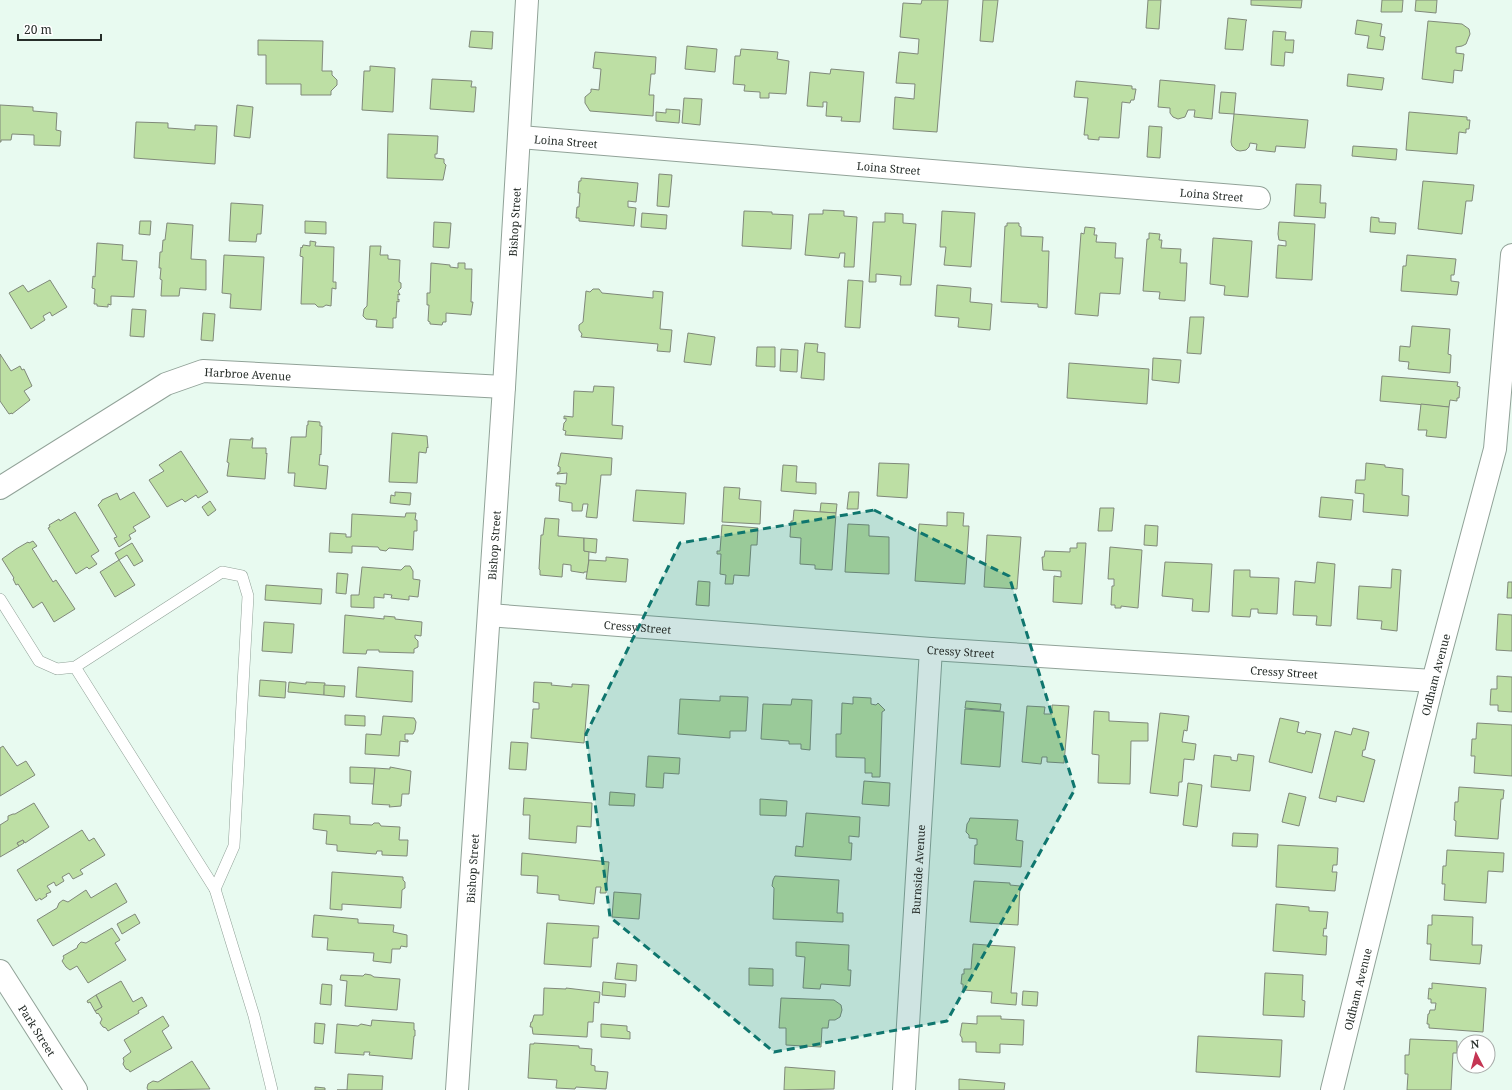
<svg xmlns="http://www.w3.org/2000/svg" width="1512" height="1090" font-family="'Noto Serif',serif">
	<rect width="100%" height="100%" fill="#e8faf0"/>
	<g fill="#bddfa4" stroke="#80897a">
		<polygon points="922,0 948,0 937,132 893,129 895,97 914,99 915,84 896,83 899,52 918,54 919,39 900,37 903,3 921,4"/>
		<polygon points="983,0 998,0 993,42 980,41"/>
		<polygon points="1148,0 1161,0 1159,29 1146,28"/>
		<polygon points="1251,0 1302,0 1301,8 1251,5"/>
		<polygon points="1382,0 1403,0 1402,12 1381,12"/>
		<polygon points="1416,0 1437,0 1436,13 1415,11"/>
		<polygon points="1228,18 1247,20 1246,21 1243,50 1225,49"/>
		<polygon points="1357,20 1382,24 1380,36 1385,37 1383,50 1367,48 1369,36 1355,34"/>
		<polygon points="1428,21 1462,24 1469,29 1470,34 1466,44 1462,46 1456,47 1456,53 1464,54 1462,71 1454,70 1453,83 1422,79"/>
		<polygon points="471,31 493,32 492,49 469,47"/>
		<polygon points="1273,31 1286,32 1285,40 1294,40 1293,53 1285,52 1284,66 1271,65"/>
		<polygon points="258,40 323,41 322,71 332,71 332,75 337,80 337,85 331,91 331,95 301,95 301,84 266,84 266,55 258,55"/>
		<polygon points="687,46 717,49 715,72 685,69"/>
		<polygon points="741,49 778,52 777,59 789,61 786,94 769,93 769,98 760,98 760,92 744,91 745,85 733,84 735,56 740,56"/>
		<polygon points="595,52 656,57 655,74 651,74 649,95 654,95 653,116 590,111 585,103 585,97 591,92 591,89 599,90 601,69 593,68"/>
		<polygon points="370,66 395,68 393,112 362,110 364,71 370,71"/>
		<polygon points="831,69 864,72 860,122 841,121 842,117 826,116 827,102 823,102 823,107 807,106 810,72 830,74"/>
		<polygon points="1348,74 1384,78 1382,90 1347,86"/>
		<polygon points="432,79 472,81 471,87 476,87 474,112 430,109"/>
		<polygon points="1160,80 1215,85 1212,119 1194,117 1195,110 1188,110 1185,117 1178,119 1173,117 1170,113 1170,108 1158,107"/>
		<polygon points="1076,81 1132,86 1132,89 1136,89 1134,100 1131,100 1130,103 1122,102 1119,138 1099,137 1099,140 1088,139 1088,135 1084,135 1088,98 1074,97"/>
		<polygon points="1221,92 1236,93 1234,114 1219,113"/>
		<polygon points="684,98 702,99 700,125 682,123"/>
		<polygon points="0,105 33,107 33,111 57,113 56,130 61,131 60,146 34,145 34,135 12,134 11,140 1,140 1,142 0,142"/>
		<polygon points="237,105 253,107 250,138 234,136"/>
		<polygon points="666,109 680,110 679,123 656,121 656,112 666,113"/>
		<polygon points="1409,112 1467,117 1467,120 1470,120 1469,129 1466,129 1466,133 1459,132 1457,154 1406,150"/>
		<polygon points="1234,114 1308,120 1305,148 1276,146 1275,152 1256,150 1257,144 1250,143 1249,147 1246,150 1240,151 1236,150 1232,146 1231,142"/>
		<polygon points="136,122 168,123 168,128 195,130 195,125 217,126 215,164 134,158"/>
		<polygon points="1149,126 1162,127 1160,158 1147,157"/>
		<polygon points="388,134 438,136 437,154 435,154 435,158 444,159 444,163 446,165 443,180 387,178"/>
		<polygon points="1353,146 1397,149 1396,160 1352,156"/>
		<polygon points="659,174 672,175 669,207 657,206"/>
		<polygon points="581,178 638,183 636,202 628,201 628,207 636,208 634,226 579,221 579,218 576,218 577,207 579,207 580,193 578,193 579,181 581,181"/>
		<polygon points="1423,181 1474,185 1472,201 1466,201 1462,234 1418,229"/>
		<polygon points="1296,184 1321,185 1320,203 1326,203 1325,218 1294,216"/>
		<polygon points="231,203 263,205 261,234 257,234 256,242 229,241"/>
		<polygon points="823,210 844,211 844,216 857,217 854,267 844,267 845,253 840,253 839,258 805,255 809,214 823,214"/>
		<polygon points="744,211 772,212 772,214 793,215 791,249 742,246"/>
		<polygon points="942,211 975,213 971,267 944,265 946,247 940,247"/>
		<polygon points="642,213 667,215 666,229 641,227"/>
		<polygon points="885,213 903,214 903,223 916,224 911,285 900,285 901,276 876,274 876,282 869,282 873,222 885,222"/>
		<polygon points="1371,217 1379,218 1379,222 1396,223 1395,234 1370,232"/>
		<polygon points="140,221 151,221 150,235 139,234"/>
		<polygon points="305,221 326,222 326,234 305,233"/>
		<polygon points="434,222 451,223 449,248 433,247"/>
		<polygon points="1279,222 1315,224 1312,280 1276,278 1278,245 1286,246 1286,241 1279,240 1278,234"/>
		<polygon points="167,223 193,225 191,259 206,260 206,290 180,288 179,296 161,296 162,280 160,279 161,268 159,268 160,252 162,252 163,240 165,240"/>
		<polygon points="1007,223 1019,223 1019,226 1021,227 1021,236 1043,237 1042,251 1049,251 1047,308 1038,307 1038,304 1001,302 1005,226 1007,226"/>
		<polygon points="1085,227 1095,228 1094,235 1097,235 1096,242 1116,243 1115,258 1123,258 1120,294 1100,293 1098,316 1075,314 1081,233 1084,234"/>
		<polygon points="1149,233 1160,234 1159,240 1162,240 1161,248 1181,249 1180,263 1187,263 1185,301 1159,299 1160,292 1143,291 1147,239 1149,239"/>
		<polygon points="1213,238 1252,241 1248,297 1224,295 1225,286 1210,284"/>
		<polygon points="310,241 316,242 315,246 334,247 333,282 336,282 336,289 332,288 331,306 326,305 323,307 318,307 315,304 301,304 303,257 300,256 301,247 302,248 303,245 310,246"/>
		<polygon points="97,243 123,245 122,260 137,261 134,297 111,296 111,305 108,304 108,307 97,306 97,304 94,304 95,289 92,288 93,276 95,277"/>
		<polygon points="370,246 381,246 380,255 388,255 388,259 400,260 399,282 401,283 401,288 398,291 400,295 398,294 398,300 399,299 399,302 397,301 396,318 393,318 393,328 376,327 377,320 366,319 363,316 364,309 367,306"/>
		<polygon points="224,255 264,257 261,310 230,308 231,294 222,293"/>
		<polygon points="1407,255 1456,259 1454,275 1451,275 1451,281 1459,282 1457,295 1401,291 1403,266 1406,266"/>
		<polygon points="431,263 450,265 450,267 458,268 458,263 465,263 465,269 472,269 471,302 473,302 471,315 446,313 446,322 443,322 442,325 430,324 430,322 428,321 429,305 427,305 427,293 430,293"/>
		<polygon points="50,280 67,307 52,316 50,312 43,316 45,320 31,329 9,293 23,285 28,292"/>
		<polygon points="848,280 863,281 860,328 845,327"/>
		<polygon points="937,285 971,288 970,302 992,304 990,330 958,327 959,318 935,316"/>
		<polygon points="593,289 599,289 602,293 653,298 653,291 663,292 660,329 672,330 670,352 657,351 658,344 581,337 582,334 579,330 579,325 583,322 586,291 590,292"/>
		<polygon points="132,309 146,310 144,337 130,336"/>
		<polygon points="203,313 215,314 213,341 201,340"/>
		<polygon points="1190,317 1204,317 1201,354 1187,353"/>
		<polygon points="1412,326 1450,329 1448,354 1451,355 1450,373 1408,369 1409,362 1399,361 1400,346 1410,347"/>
		<polygon points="688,333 715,337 711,365 684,362"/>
		<polygon points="805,343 818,344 817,352 825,353 824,380 801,378"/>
		<polygon points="757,347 775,347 775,367 756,366"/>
		<polygon points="781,349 798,350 797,372 780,371"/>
		<polygon points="0,354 11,371 20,366 22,370 24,369 32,386 24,391 30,400 12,414 12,413 9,414 0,401"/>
		<polygon points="1153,358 1181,360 1179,383 1152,380"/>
		<polygon points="1069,363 1149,369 1147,404 1067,398"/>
		<polygon points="1382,376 1458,382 1457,386 1460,387 1459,398 1457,398 1457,401 1450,400 1449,407 1380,401"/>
		<polygon points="594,386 614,387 612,425 623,426 622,439 565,435 566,431 563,430 564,423 566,421 566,418 564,419 564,416 573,417 574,391 593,392"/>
		<polygon points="1421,404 1449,407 1446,438 1426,436 1427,430 1418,430"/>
		<polygon points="308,421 320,422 320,426 322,426 321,455 320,454 319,465 328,466 326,489 294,486 295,473 288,473 291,437 306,437 307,425 308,425"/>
		<polygon points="392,433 427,436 428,448 427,447 426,453 419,452 417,483 389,482"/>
		<polygon points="251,438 253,438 252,448 266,448 266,454 267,453 265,479 227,476 229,463 227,462 230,439 251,440"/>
		<polygon points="181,451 208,492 198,498 196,495 185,502 182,499 167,507 149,480 164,471 159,465"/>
		<polygon points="561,453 612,458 611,475 601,475 597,518 586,517 588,504 583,504 582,511 572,511 572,503 559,501 560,486 556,486 556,483 566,484 567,473 557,474 558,472 560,472 560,467 558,466"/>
		<polygon points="879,463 909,464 907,498 877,496"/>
		<polygon points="1366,463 1385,465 1385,467 1403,469 1402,495 1409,496 1408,516 1363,512 1364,494 1355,493 1356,480 1365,480"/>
		<polygon points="783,465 797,466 796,482 816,483 816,494 781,491"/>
		<polygon points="724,487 740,488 739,499 761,501 760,524 722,522"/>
		<polygon points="636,490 686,493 684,524 633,521"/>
		<polygon points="134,492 150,517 133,527 136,531 129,535 131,539 119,547 114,538 117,537 98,505 101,502 102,500 117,493 120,500"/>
		<polygon points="395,492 411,493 410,505 390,503 391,495 395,496"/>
		<polygon points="849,492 859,492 858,509 847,509"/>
		<polygon points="1321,497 1353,500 1351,520 1319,517"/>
		<polygon points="210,501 216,510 208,516 202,507"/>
		<polygon points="821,503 837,504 836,513 820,512"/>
		<polygon points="1100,508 1114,508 1112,531 1098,531"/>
		<polygon points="794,510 836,513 832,570 815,569 815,565 800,564 801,538 790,537 791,521 793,521"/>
		<polygon points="75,512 99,551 91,556 97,564 89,569 87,567 76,574 48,528 50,527 49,525 59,519 60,521"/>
		<polygon points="947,512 964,513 963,526 969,526 965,584 915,581 919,524 947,526"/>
		<polygon points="406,513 416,513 415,520 417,520 417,531 414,531 413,550 389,548 386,551 380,550 378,547 352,546 352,553 329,552 330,533 346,534 346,537 351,537 352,514 405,517"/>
		<polygon points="545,518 559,519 558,536 584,538 584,551 589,551 588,572 584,572 584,573 571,571 571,565 563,564 562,577 540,575 540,570 539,569 541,535 543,535"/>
		<polygon points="848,524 869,525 869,536 889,537 889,574 845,572"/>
		<polygon points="722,525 758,528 757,545 751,545 749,576 734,575 733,584 725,584 726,575 720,574 721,554 717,554 717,551 720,551"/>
		<polygon points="1145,525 1158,526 1157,546 1144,545"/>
		<polygon points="987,535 1021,537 1017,589 984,587"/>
		<polygon points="584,538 597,539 596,553 584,551"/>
		<polygon points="33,541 37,546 32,549 33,550 53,582 56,580 75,609 54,622 42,602 33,608 18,584 16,585 13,579 14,578 2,559 16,549 28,542 29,543"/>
		<polygon points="132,543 143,561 134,566 127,555 119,560 115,553"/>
		<polygon points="1077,543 1086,543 1082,604 1053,602 1054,576 1061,577 1061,571 1043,570 1042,557 1044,557 1045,551 1070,552 1070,548 1077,548"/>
		<polygon points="1110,547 1142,550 1138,608 1121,606 1121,608 1115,608 1115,605 1111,605 1112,586 1114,586 1114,579 1108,579"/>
		<polygon points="606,557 628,559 626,582 586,579 589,560 606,561"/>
		<polygon points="119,560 135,585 115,597 100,572"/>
		<polygon points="1165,562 1212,564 1209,612 1192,611 1193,599 1162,596"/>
		<polygon points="1317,562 1335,564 1331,626 1316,625 1317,616 1293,615 1295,581 1315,583"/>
		<polygon points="405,566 410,566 413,571 413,579 420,580 418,597 409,596 409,600 391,598 392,595 384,594 384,598 374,597 374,608 351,607 351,595 359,595 362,567 401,570"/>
		<polygon points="1392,569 1401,570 1397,631 1381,629 1382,621 1357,619 1359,586 1391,588"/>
		<polygon points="1234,570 1250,570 1250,577 1279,578 1277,614 1258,613 1258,609 1251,609 1250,617 1232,616"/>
		<polygon points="337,573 348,574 346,594 336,593"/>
		<polygon points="698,581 710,582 709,606 696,605"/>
		<polygon points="1508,582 1512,582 1512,598 1507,598"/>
		<polygon points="266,585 322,589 321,604 265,600"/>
		<polygon points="1498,614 1512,615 1512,651 1496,650"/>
		<polygon points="345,615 384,619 384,616 395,617 395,619 422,622 421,636 415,635 415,638 418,641 418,647 414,649 414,653 379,652 379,650 367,650 366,654 343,653"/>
		<polygon points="264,622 294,624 292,653 262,651"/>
		<polygon points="358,667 413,671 412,702 356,697"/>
		<polygon points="1497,676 1512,677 1512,712 1498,711 1498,705 1490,705 1491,689 1497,689"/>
		<polygon points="260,680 286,682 285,698 259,696"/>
		<polygon points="289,682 306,684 306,682 325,683 324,695 288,692"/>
		<polygon points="534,682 552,683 551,685 572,687 572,684 589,685 584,743 531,738 533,709 539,709 539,703 533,702"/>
		<polygon points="324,685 345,686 344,697 324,695"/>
		<polygon points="720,696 748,697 746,731 730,731 730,738 678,734 680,699 720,701"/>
		<polygon points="853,697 871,698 871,704 876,705 878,703 885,710 882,712 880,777 872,777 872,773 865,773 865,758 836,757 836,734 841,734 842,703 853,704"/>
		<polygon points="792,699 812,700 810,750 801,749 801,744 789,744 789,741 761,739 763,704 791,705"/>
		<polygon points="966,701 1001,704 1000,711 965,708"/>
		<polygon points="1052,705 1069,706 1064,763 1047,762 1047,757 1042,757 1041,764 1022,762 1027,706 1045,707 1044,714 1052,714"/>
		<polygon points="965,709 1004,712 1000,767 961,764"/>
		<polygon points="1094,711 1109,712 1109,721 1148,723 1148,741 1131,741 1130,784 1098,783 1099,755 1092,754"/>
		<polygon points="1160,713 1189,716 1187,731 1184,730 1182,742 1196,744 1194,760 1184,759 1182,782 1179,782 1178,796 1150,793"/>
		<polygon points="345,715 365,716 365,726 345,725"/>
		<polygon points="383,716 414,718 416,722 415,730 413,734 405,734 405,740 408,740 408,742 400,741 399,756 365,754 366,734 381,735"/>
		<polygon points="1280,718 1299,722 1297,732 1305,734 1306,731 1321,734 1312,773 1269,762"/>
		<polygon points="1477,723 1512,725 1512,776 1474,773 1475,756 1471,756 1472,739 1476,739"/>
		<polygon points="1353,728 1369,732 1365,750 1363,750 1362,756 1375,760 1364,802 1337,796 1336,802 1319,798 1335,731 1351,735"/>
		<polygon points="511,742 528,743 526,770 509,769"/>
		<polygon points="3,746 17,766 26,761 35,775 0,796 0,748"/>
		<polygon points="1238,754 1254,756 1250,791 1211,787 1214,755 1231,757 1231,760 1237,761"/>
		<polygon points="648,756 680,758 679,774 664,773 663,788 646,787"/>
		<polygon points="350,767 375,768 374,784 350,783"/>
		<polygon points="390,767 411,771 409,794 402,794 401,806 389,807 390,805 372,804 375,768 390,769"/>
		<polygon points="864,781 890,783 889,806 862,804"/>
		<polygon points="1188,783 1202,785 1197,827 1183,825"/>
		<polygon points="1459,787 1504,790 1503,799 1501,799 1498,839 1455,836 1456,821 1454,820 1455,802 1458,802"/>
		<polygon points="610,792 635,794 634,806 609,805"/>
		<polygon points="1289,793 1306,797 1299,826 1282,822"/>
		<polygon points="524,798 592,803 591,827 577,826 576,843 529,839 530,815 523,815"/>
		<polygon points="760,799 787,801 786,816 760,815"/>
		<polygon points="34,803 49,827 25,843 23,840 17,843 19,846 0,857 0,825 8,820 8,816 13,814 15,814"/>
		<polygon points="806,813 860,817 859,837 849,836 849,843 852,843 851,860 795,856 796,846 803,847"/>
		<polygon points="314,814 350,816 350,824 372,825 374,823 379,823 381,826 400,827 399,840 408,840 407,856 382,855 382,851 377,851 376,854 337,851 337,845 326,844 327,831 313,829"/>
		<polygon points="970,818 1018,820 1016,840 1023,841 1021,867 974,864 975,845 977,845 977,839 969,838 969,835 966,832 967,824 969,821"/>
		<polygon points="82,830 89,841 94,838 105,855 80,870 83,874 73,879 69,873 62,877 64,881 56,886 54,882 47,886 51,892 46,894 47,896 41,900 40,898 36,901 17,870"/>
		<polygon points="1233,833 1258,834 1257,847 1232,846"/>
		<polygon points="23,840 24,843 19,846 17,843"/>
		<polygon points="1278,845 1338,848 1337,865 1333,865 1332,872 1337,872 1335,891 1276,887"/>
		<polygon points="1447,850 1504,853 1503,872 1488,871 1486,903 1444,900 1445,884 1442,884 1443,866 1446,866"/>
		<polygon points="522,853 609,862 606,893 600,893 601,887 596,887 594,904 559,900 559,895 537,893 538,876 521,875"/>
		<polygon points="332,872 403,877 403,880 405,882 405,888 402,890 401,908 342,904 342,910 330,909"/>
		<polygon points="775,876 839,880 837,913 843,913 843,922 773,919 774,888 772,886 773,880"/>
		<polygon points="974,881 1010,883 1010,885 1020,886 1018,925 970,922"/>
		<polygon points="116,883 127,902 53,946 37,920 57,908 59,903 63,900 68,902 86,890 91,898"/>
		<polygon points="614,892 641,894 639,919 612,917"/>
		<polygon points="1276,904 1309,907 1309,911 1328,912 1326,929 1324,928 1323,936 1327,936 1326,955 1273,951"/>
		<polygon points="135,914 140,923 122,934 117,924"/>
		<polygon points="314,915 358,919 358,923 394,925 393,932 407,935 407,947 401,946 400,949 392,949 391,963 373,961 374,953 327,950 328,938 312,937"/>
		<polygon points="1432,915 1473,917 1472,945 1482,945 1480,964 1430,960 1431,944 1427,944 1428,925 1432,925"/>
		<polygon points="547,923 599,926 598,938 593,938 591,967 544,964"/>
		<polygon points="112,928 120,940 115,943 126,960 88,983 77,966 70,970 66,967 62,961 64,958 63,956 77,948 78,945 81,942 86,943"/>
		<polygon points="796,942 849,945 848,970 851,970 850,986 821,984 820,989 803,988 805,957 796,956"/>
		<polygon points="973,944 1015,947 1011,993 1017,993 1016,1005 991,1003 992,992 963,990 963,984 961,984 962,974 964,974 964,969 971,969"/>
		<polygon points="617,963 637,965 636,981 615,979"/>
		<polygon points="749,968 773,969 773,986 749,985"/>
		<polygon points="1265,973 1303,975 1302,1000 1305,1001 1304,1017 1263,1015"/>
		<polygon points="365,974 371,975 374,977 400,979 397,1010 345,1006 347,981 340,980 341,975 363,976"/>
		<polygon points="121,981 133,1002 142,997 147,1006 138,1011 139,1013 108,1031 106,1028 103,1027 100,1023 102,1019 98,1013 97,1014 95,1011 102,1007 96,995"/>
		<polygon points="603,982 626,984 625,997 602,995"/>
		<polygon points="1432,983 1486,988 1483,1032 1429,1028 1429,1024 1427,1024 1428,1014 1429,1014 1430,1010 1435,1010 1436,1003 1431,1003 1431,999 1428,999 1429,988 1432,989"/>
		<polygon points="322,984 332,985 331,1005 320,1004"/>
		<polygon points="544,988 566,989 566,988 600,992 599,1003 594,1002 593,1022 588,1022 587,1037 533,1034 532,1027 530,1027 531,1022 532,1022 534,1015 543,1015"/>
		<polygon points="1023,991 1038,992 1037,1006 1022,1005"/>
		<polygon points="96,995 102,1007 95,1011 90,1002 88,1003 87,1001"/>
		<polygon points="781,998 834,1000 841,1005 842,1010 840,1017 835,1020 829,1020 828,1028 822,1028 821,1047 786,1045 786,1028 779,1028"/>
		<polygon points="163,1016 169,1026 162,1031 172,1048 130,1072 129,1070 126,1069 123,1064 124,1061 123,1058 131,1052 124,1040"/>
		<polygon points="977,1016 1001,1016 1001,1019 1024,1020 1023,1045 1000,1044 1000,1053 976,1052 976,1042 962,1042 962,1038 960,1035 962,1023 977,1024"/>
		<polygon points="372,1020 414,1023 414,1030 415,1030 415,1036 414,1036 412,1059 369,1055 370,1052 364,1052 364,1055 335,1053 337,1024 358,1026 361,1024 371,1026"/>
		<polygon points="315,1023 325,1024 323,1044 314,1043"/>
		<polygon points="601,1024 627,1026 627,1031 630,1032 630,1039 601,1037"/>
		<polygon points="1198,1036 1282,1040 1280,1077 1196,1072"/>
		<polygon points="1410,1039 1457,1041 1457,1053 1453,1053 1451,1090 1407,1090 1408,1074 1405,1074 1405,1055 1409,1055"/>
		<polygon points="534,1043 579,1046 579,1048 592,1049 591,1065 595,1066 595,1071 608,1072 606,1089 576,1087 575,1089 556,1088 557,1080 528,1078 530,1044 534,1044"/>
		<polygon points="192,1061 210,1089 148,1090 147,1088 148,1084 153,1081 158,1082"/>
		<polygon points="785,1067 835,1071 834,1089 784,1090"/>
		<polygon points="348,1074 383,1076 382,1090 337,1090 347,1090"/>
		<polygon points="959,1079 1005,1083 1004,1090 959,1090"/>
		<polygon points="315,1087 325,1088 325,1090 315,1090"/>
	</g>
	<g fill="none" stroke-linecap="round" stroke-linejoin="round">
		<defs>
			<g id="service">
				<polyline points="0,599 39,661 57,669 75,667 222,572 242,576 248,596 234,846 215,889 75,667"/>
				<polyline points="215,889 254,1016 272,1090"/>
			</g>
			<g id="minor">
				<path id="s1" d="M520,137l739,61"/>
				<path id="s2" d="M0,488l166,-104 37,-13 301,16"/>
				<path id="s3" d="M489,615l442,34 502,32"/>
				<path id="s4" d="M457,1090l47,-703 23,-387"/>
				<path id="s5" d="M904,1090l27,-441"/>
				<path id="s6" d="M1332,1090l101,-409 62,-232 17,-194"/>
			</g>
			<g id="tertiary">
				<path id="s7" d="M0,971l76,119"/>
			</g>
		</defs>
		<use href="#service" stroke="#91a298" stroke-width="12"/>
		<use href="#minor" stroke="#91a298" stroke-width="24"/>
		<use href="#tertiary" stroke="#91a298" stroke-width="24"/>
		<use href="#service" stroke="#fff" stroke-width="11"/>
		<use href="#minor" stroke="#fff" stroke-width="22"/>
		<use href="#tertiary" stroke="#fff" stroke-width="22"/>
	</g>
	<path fill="#0f766e" fill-opacity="0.2" stroke="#0f766e" stroke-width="3" stroke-dasharray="8 5" stroke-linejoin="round" d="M874,510l135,66 66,213 -128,232 -173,31 -164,-135 -24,-183 94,-191z"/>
	<g text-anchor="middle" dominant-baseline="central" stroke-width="3" stroke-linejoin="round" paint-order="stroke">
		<g font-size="11" fill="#262d29" stroke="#fff">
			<text stroke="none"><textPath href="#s1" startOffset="46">Loina Street</textPath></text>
			<text stroke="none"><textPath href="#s1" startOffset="370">Loina Street</textPath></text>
			<text stroke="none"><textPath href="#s1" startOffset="694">Loina Street</textPath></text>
			<text stroke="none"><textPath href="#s4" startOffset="870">Bishop Street</textPath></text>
			<text stroke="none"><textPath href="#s2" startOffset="280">Harbroe Avenue</textPath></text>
			<text stroke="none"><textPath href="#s4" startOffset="546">Bishop Street</textPath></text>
			<text stroke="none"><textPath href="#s3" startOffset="149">Cressy Street</textPath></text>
			<text stroke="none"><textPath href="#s3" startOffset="473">Cressy Street</textPath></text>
			<text stroke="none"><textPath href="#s3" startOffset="797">Cressy Street</textPath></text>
			<text stroke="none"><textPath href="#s6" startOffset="428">Oldham Avenue</textPath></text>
			<text stroke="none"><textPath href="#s4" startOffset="222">Bishop Street</textPath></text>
			<text stroke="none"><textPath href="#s5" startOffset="221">Burnside Avenue</textPath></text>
			<text stroke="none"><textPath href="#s6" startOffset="104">Oldham Avenue</textPath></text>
			<text stroke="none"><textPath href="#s7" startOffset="70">Park Street</textPath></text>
		</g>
	</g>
	<g transform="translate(1476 1054) rotate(354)"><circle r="19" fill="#ffffff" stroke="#a8aba9"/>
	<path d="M0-3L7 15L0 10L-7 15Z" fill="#c53553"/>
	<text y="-6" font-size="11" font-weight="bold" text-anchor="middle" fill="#262d29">N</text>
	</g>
	<path d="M18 34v6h83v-6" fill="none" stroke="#262d29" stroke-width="2"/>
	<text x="24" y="34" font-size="12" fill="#262d29" stroke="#ffffff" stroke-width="3" paint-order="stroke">20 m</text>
</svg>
